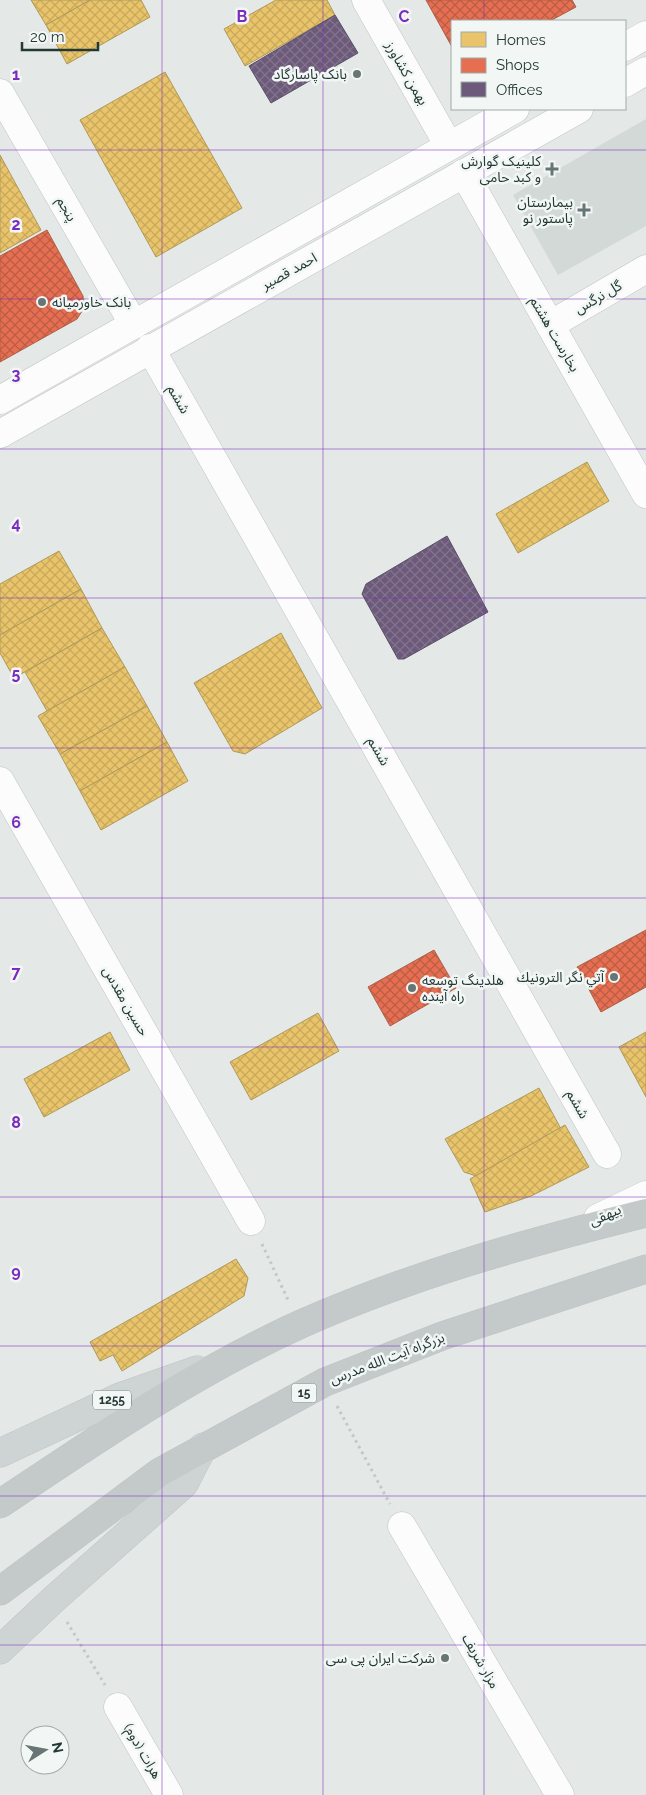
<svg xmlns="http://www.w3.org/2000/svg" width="646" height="1795" font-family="Raleway,'Noto Sans Arabic',sans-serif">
	<defs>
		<pattern id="homes-cross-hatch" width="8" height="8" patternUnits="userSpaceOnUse" patternTransform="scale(1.25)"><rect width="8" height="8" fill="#e9c46a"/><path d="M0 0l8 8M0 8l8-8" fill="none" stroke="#c8a95c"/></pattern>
		<pattern id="shops-cross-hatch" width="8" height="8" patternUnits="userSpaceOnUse" patternTransform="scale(1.25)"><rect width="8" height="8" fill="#e76f51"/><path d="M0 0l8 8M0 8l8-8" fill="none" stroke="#bb5c44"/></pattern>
		<pattern id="offices-cross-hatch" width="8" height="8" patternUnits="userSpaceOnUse" patternTransform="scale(1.25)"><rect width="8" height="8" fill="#6d597a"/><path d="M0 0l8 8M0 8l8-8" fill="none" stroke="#81748c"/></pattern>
	</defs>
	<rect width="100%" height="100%" fill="#e4e8e6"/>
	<polygon fill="#d2d9d6" points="646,119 646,226 558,275 513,195"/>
	<g fill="url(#homes-cross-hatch)" stroke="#ae9a5a">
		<polygon points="31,0 90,0 46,25"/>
		<polygon points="90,0 141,0 150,17 67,64 46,25"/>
		<polygon points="276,0 327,0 335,15 245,66 224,29"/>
		<polygon points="165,72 242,208 156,257 80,120"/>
		<polygon points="0,155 41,230 0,253"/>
		<polygon points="587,462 609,501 518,553 496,514"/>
		<polygon points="59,551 81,589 0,635 0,584"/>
		<polygon points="81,589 102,628 14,678 0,653 0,635"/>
		<polygon points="102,628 125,667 47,711 25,672"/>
		<polygon points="281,633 322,708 245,754 233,751 194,683"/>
		<polygon points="125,667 147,706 60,754 38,716"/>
		<polygon points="147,706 167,742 80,791 60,754"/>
		<polygon points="167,742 188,781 101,830 80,791"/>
		<polygon points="318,1013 339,1051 251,1100 230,1062"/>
		<polygon points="110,1032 130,1070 44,1117 24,1079"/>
		<polygon points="646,1032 646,1097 619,1047"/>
		<polygon points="539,1088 561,1129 476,1176 464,1172 445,1139"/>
		<polygon points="565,1125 589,1167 531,1196 485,1212 470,1179"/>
		<polygon points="236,1259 248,1278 244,1296 122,1371 113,1355 100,1361 90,1342"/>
	</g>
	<g fill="url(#shops-cross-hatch)" stroke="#ac5f49">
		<polygon points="426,0 572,0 576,7 550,21 452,21 452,47"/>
		<polygon points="47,230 83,296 84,308 77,319 0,362 0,256"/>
		<polygon points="646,930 646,987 601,1012 577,967"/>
		<polygon points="434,950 456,988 390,1026 368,987"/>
	</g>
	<g fill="url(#offices-cross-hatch)" stroke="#574f66">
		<polygon points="335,15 358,53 271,103 249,66"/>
		<polygon points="447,536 488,612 404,659 398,659 362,594 366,584"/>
	</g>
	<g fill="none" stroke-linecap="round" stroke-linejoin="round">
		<defs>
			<g id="minor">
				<polyline points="366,0 449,146"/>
				<polyline points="0,93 134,325"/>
				<polyline points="464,173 646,494"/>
				<polyline points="550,325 646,269"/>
				<polyline points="150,348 607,1154"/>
				<polyline points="0,781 251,1221"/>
				<polyline points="402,1526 560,1795"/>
				<polyline points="118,1707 169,1795"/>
			</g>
			<g id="secondary">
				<polyline points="625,47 646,35"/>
				<polyline points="625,83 646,71"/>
				<polyline points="0,400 515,109"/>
				<polyline points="0,434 579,109"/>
				<polyline points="598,1218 646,1195"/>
			</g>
			<g id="primary">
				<polyline points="0,1453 120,1397 197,1370"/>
				<polyline points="0,1650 54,1599 184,1484 203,1447"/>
			</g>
			<g id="trunk">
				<path d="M0,1504c97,-65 195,-132 301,-180 111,-49 228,-82 345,-111"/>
				<polyline points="0,1591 160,1472 325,1382 442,1336 646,1269"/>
			</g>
		</defs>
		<use href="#minor" stroke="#c1c5c3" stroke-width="29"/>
		<use href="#secondary" stroke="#c0c6c4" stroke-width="29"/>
		<use href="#primary" stroke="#bdc4c3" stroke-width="29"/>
		<use href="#trunk" stroke="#bdc4c3" stroke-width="29"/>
		<g stroke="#c1c8c6" stroke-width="3" stroke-dasharray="2.5 4" stroke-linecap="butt">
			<polyline points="262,1244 289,1302"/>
			<polyline points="337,1406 390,1504"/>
			<polyline points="67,1622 105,1685"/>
		</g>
		<use href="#minor" stroke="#fbfcfb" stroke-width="28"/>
		<use href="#secondary" stroke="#fbfcfb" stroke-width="28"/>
		<use href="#primary" stroke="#ced4d3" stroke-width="28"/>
		<use href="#trunk" stroke="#c4caca" stroke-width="28"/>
	</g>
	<path fill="none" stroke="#7b2cbf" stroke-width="1" stroke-opacity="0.55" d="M162,0v1795M323,0v1795M484,0v21M484,109v1686M0,150h646M0,299h646M0,449h646M0,598h646M0,748h646M0,898h646M0,1047h646M0,1197h646M0,1346h646M0,1496h646M0,1645h646"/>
	<g fill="#677674" stroke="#f2f7f5" stroke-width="2">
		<circle cx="357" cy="74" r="5"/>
		<path d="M549.5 161.5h5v5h5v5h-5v5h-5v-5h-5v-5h5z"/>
		<path d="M581.5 202.5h5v5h5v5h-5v5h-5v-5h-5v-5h5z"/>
		<circle cx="42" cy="302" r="5"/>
		<circle cx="614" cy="977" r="5"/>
		<circle cx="412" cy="988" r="5"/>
		<circle cx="445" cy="1658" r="5"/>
	</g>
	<g text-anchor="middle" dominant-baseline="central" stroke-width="5" stroke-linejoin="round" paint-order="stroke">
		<g fill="#f2f7f5" stroke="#62726f" stroke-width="1">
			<rect x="291.5" y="1383.5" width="25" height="19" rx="4"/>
			<rect x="93" y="1390.5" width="38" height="19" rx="4"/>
		</g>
		<g font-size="12" font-weight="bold" fill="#243936">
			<text x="304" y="1393">15</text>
			<text x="112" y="1400">1255</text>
		</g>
		<g font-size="14" fill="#243936" stroke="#f2f7f5">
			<text transform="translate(407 73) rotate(60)">بهمن کشاورز</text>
			<text transform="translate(67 209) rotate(60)">پنجم</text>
			<text transform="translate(289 271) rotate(-29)">احمد قصیر</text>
			<text transform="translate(598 297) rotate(-30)">گل نرگس</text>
			<text transform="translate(555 334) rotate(60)">بخارست هشتم</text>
			<text transform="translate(179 399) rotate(60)">ششم</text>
			<text transform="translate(379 751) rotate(60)">ششم</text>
			<text transform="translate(126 1001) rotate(60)">حسین مقدس</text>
			<text transform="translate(578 1104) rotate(60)">ششم</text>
			<text transform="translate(605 1215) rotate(-24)">بیهقی</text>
			<text transform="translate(387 1358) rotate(-21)">بزرگراه آیت الله مدرس</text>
			<text transform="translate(481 1661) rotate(60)">مزار شریف</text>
			<text transform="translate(143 1751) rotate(60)">هرات (دوم)</text>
		</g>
		<g font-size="14" fill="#243936" stroke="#f2f7f5" text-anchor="end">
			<text x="347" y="74">بانک پاسارگاد</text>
			<text x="541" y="161">کلینیک گوارش<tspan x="541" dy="16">و کبد حامی</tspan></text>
			<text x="573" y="202">بیمارستان<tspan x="573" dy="16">پاستور نو</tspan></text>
			<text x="52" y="302" text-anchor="start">بانک خاورمیانه</text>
			<text x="604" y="977">آتي نگر الترونيك</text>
			<text x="422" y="980" text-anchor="start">هلدینگ توسعه<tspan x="422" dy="16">راه آینده</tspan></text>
			<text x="435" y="1658">شرکت ایران پی سی</text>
		</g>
	</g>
	<g font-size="16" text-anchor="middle" font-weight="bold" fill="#7b2cbf" stroke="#f2f7f5" stroke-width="5" stroke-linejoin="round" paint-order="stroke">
		<text x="242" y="22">B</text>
		<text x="404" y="22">C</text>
		<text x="16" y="80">1</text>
		<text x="16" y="230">2</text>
		<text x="16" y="380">3</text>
		<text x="16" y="529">4</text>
		<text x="16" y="679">5</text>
		<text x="16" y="828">6</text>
		<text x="16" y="978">7</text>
		<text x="16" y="1128">8</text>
		<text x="16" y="1277">9</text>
	</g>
	<rect x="451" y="20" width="175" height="90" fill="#f2f7f5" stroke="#a0aba9"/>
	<rect x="461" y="32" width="25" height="15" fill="#e9c46a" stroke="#a0aba9"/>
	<text x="496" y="45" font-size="15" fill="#243936">Homes</text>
	<rect x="461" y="58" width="25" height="15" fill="#e76f51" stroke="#a0aba9"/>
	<text x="496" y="70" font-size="15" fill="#243936">Shops</text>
	<rect x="461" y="82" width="25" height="15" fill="#6d597a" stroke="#a0aba9"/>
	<text x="496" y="95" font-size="15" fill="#243936">Offices</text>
	<g transform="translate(45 1750) rotate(79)"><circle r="24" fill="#f2f7f5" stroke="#a0aba9"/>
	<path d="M0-4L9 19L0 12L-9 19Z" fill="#677674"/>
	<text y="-8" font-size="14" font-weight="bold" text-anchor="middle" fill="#243936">N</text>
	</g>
	<path d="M22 42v8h76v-8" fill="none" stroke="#243936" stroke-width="2.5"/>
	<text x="30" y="42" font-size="15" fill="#243936" stroke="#f2f7f5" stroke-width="4" paint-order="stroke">20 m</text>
</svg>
